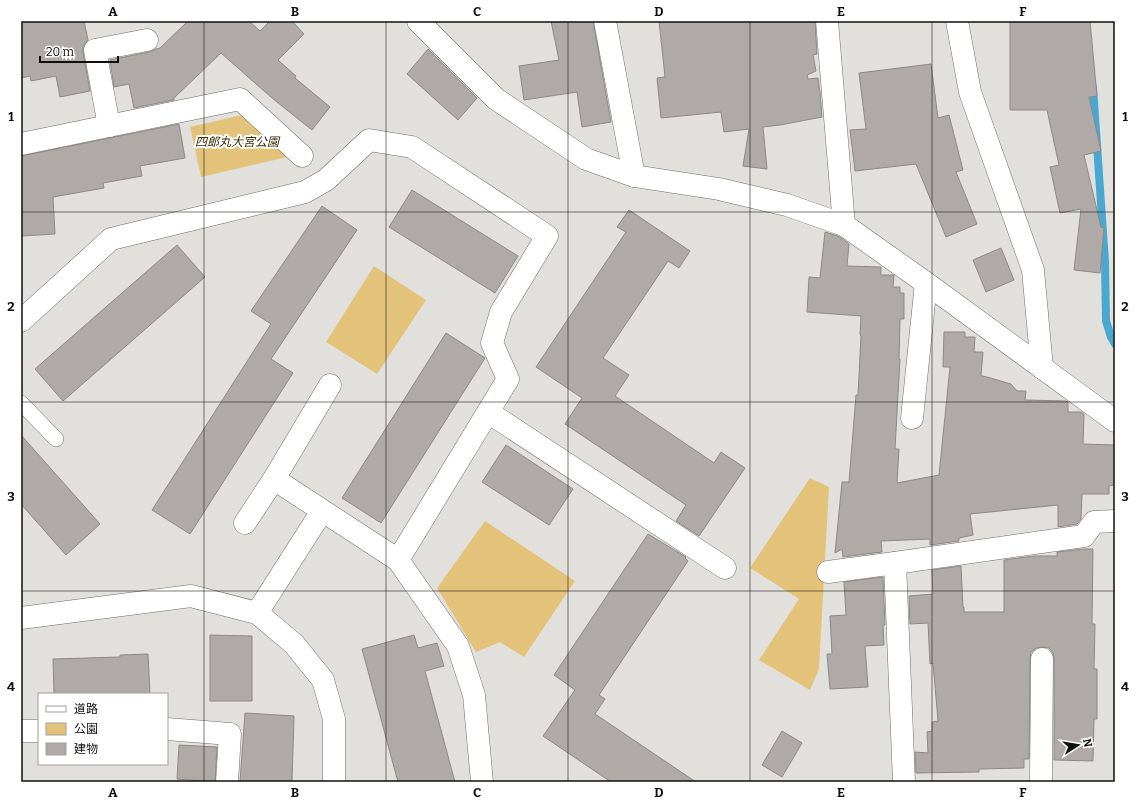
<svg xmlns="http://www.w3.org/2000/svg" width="1136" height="803" font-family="Bitter,'Noto Sans JP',serif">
	<rect width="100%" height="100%" fill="#e2e0dc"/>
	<g fill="#e2c379">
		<polygon points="246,114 291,156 201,177 190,127"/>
		<polygon points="374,266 426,300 377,374 326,342"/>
		<polygon points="810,478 829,487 819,669 810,690 759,660 799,599 750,568"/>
		<polygon points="485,521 575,581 524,657 500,642 476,652 437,588"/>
	</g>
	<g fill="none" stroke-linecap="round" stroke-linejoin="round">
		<polyline stroke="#49a7d0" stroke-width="8" points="1093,87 1105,262 1106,321 1111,337 1115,344"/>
	</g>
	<g fill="#afaaa8" stroke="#8c8886">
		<polygon points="21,21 84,21 88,40 83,46 83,52 90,91 60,97 56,76 31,81 30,76 21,78"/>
		<polygon points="188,21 249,21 260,31 270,21 292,21 304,34 278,60 296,76 295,78 330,107 312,130 272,98 221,53 174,98 174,100 134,108 129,84 114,87 110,60 149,52 156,49 160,48"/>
		<polygon points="551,21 593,21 611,122 582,127 577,92 524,100 519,66 559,60"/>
		<polygon points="659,21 815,21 817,54 813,55 816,71 807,75 808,79 818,78 820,92 822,117 780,125 763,127 767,169 743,166 749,129 724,132 721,112 661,118 657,78 665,77"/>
		<polygon points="1010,21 1090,21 1097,96 1089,97 1101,151 1084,155 1101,227 1104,228 1100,273 1074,270 1081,209 1060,213 1050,167 1059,165 1047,110 1010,110"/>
		<polygon points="428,49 477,98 458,120 407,74"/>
		<polygon points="931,64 938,118 949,115 963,170 956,172 977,224 946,237 916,164 855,171 850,130 866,129 859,73"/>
		<polygon points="179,124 185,158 140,166 142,176 103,183 104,188 53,197 55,234 21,236 21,156"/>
		<polygon points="412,190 518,256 495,293 389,227"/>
		<polygon points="322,206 357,230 271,359 293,373 190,534 152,510 271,324 251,311"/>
		<polygon points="629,210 690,251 679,268 668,261 603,358 629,375 615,396 714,463 721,452 745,468 699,536 676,521 686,505 565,424 582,398 536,367 626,232 617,227"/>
		<polygon points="825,232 838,236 849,244 847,266 881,267 881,275 894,275 893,287 900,287 900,293 904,293 904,319 900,319 899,359 900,359 895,449 899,449 897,483 939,475 950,367 943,367 944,332 965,332 965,337 975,337 974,352 983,352 981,375 982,376 987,377 1011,384 1017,391 1026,391 1025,400 1066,401 1068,402 1068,412 1081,412 1084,414 1083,444 1115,445 1115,485 1109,486 1109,494 1082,494 1081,519 1077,524 1058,527 1058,505 970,514 973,535 959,538 959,541 930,545 930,539 881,541 882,552 843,557 842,549 835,553 842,482 849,482 856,395 858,395 861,336 860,335 861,316 807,312 809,277 820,278"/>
		<polygon points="177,245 205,277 63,401 35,369"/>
		<polygon points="1001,248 1014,280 986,292 973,260"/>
		<polygon points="446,333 485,358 381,523 342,498"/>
		<polygon points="21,435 100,524 66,555 21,504"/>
		<polygon points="506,445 573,489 549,525 482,482"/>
		<polygon points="648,534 686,557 685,558 688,561 599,695 605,699 595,714 696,782 611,782 543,736 575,690 554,675"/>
		<polygon points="1083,549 1093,549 1092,624 1095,624 1094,669 1097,669 1097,719 1094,719 1093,761 1054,760 1054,659 1053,653 1049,648 1042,647 1036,648 1031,652 1030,659 1029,759 1024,759 1024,768 979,769 979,772 916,773 915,752 928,753 927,732 932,731 932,722 938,721 933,663 930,664 928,623 910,624 909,596 933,594 932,570 961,566 963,607 964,607 964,612 1004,612 1004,560 1034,556 1057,556 1057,552"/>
		<polygon points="883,577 885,625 883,625 884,645 865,646 868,687 830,689 827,654 832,654 830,616 846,615 844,582"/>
		<polygon points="210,635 252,636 252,701 210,701"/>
		<polygon points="414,635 418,648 437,643 444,666 425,671 455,782 398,782 362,649"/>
		<polygon points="148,654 150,694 54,694 53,659 120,657 120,655"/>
		<polygon points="245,713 294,716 292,782 240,782"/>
		<polygon points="782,731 802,743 782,777 762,765"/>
		<polygon points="179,745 217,747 215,782 177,779"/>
	</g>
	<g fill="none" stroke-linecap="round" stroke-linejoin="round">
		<defs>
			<polyline id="lane" points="21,403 56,439"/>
			<g id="street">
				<polyline points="418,21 496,99 586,159 634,176 719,189 787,205 844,225 926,283 1115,421"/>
				<polyline points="605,21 634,176"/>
				<polyline points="827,21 844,225"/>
				<polyline points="957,21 970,92 1033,270 1042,368"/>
				<polyline points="109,126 95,50 147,40"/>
				<polyline points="21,144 240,99 302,156"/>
				<polyline points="21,321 111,239 305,192 326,180 369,140 412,147 547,236 501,312 492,343 508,379 398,560 274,479 330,385"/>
				<polyline points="488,412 725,568"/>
				<polyline points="912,418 926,283"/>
				<polyline points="245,523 274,479"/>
				<polyline points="398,560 458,646 474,695 482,782"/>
				<polyline points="895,563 904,782"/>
				<polyline points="828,572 895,563 1084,536 1094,522 1115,521"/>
				<polyline points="257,613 322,511"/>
				<polyline points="167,729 230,734 227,782"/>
				<polyline points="21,731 39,731"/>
				<polyline points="1041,782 1042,659"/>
			</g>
			<polyline id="secondary" points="21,618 191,596 257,613 294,644 323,680 334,719 334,782"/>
		</defs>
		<use href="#lane" stroke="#6f6e6a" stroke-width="16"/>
		<use href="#street" stroke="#6f6e6a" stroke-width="23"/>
		<use href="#secondary" stroke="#6f6e6a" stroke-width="23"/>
		<use href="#lane" stroke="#fff" stroke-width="15"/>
		<use href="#street" stroke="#fff" stroke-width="22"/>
		<use href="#secondary" stroke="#fff" stroke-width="22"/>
	</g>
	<path fill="none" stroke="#0f0f0d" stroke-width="1" stroke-opacity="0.55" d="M204,21v761M386,21v761M568,21v761M750,21v761M932,21v761M21,212h1094M21,402h1094M21,591h1094"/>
	<g text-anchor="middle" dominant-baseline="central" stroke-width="4" stroke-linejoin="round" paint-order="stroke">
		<g font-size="12" font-style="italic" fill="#392b07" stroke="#fff">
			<text x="237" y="142">四郎丸大宮公園</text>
		</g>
	</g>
	<rect width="1136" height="803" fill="none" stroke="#ffffff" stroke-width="44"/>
	<rect x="38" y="693" width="130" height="72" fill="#ffffff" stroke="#9f9f9e"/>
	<rect x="46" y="706" width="20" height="6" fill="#ffffff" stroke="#9f9f9e"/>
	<text x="74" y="713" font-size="12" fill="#0f0f0d">道路</text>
	<rect x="46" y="723" width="20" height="12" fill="#e2c379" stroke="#9f9f9e"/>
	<text x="74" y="733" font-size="12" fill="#0f0f0d">公園</text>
	<rect x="46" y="743" width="20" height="12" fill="#afaaa8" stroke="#9f9f9e"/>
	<text x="74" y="753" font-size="12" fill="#0f0f0d">建物</text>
	<g transform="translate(1078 745) rotate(78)" stroke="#ffffff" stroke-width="3" paint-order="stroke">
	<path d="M0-3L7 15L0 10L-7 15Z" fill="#0f0f0d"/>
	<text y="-6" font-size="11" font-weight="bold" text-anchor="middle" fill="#0f0f0d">N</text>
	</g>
	<path d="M40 56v6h78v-6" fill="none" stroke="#0f0f0d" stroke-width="2"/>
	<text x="46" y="56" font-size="12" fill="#0f0f0d" stroke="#ffffff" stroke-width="3" paint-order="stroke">20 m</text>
	<rect x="22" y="22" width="1092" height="759" fill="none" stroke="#0f0f0d" stroke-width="1.5"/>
	<g font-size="13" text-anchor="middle" font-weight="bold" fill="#0f0f0d">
		<text x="113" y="16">A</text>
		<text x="295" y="16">B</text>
		<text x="477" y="16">C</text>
		<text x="659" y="16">D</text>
		<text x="841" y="16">E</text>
		<text x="1023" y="16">F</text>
		<text x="11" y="121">1</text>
		<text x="1125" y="121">1</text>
		<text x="11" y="311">2</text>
		<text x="1125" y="311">2</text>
		<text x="11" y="501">3</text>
		<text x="1125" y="501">3</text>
		<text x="11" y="691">4</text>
		<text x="1125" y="691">4</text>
		<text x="113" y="797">A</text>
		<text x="295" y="797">B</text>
		<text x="477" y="797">C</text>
		<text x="659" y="797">D</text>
		<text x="841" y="797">E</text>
		<text x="1023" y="797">F</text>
	</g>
</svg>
